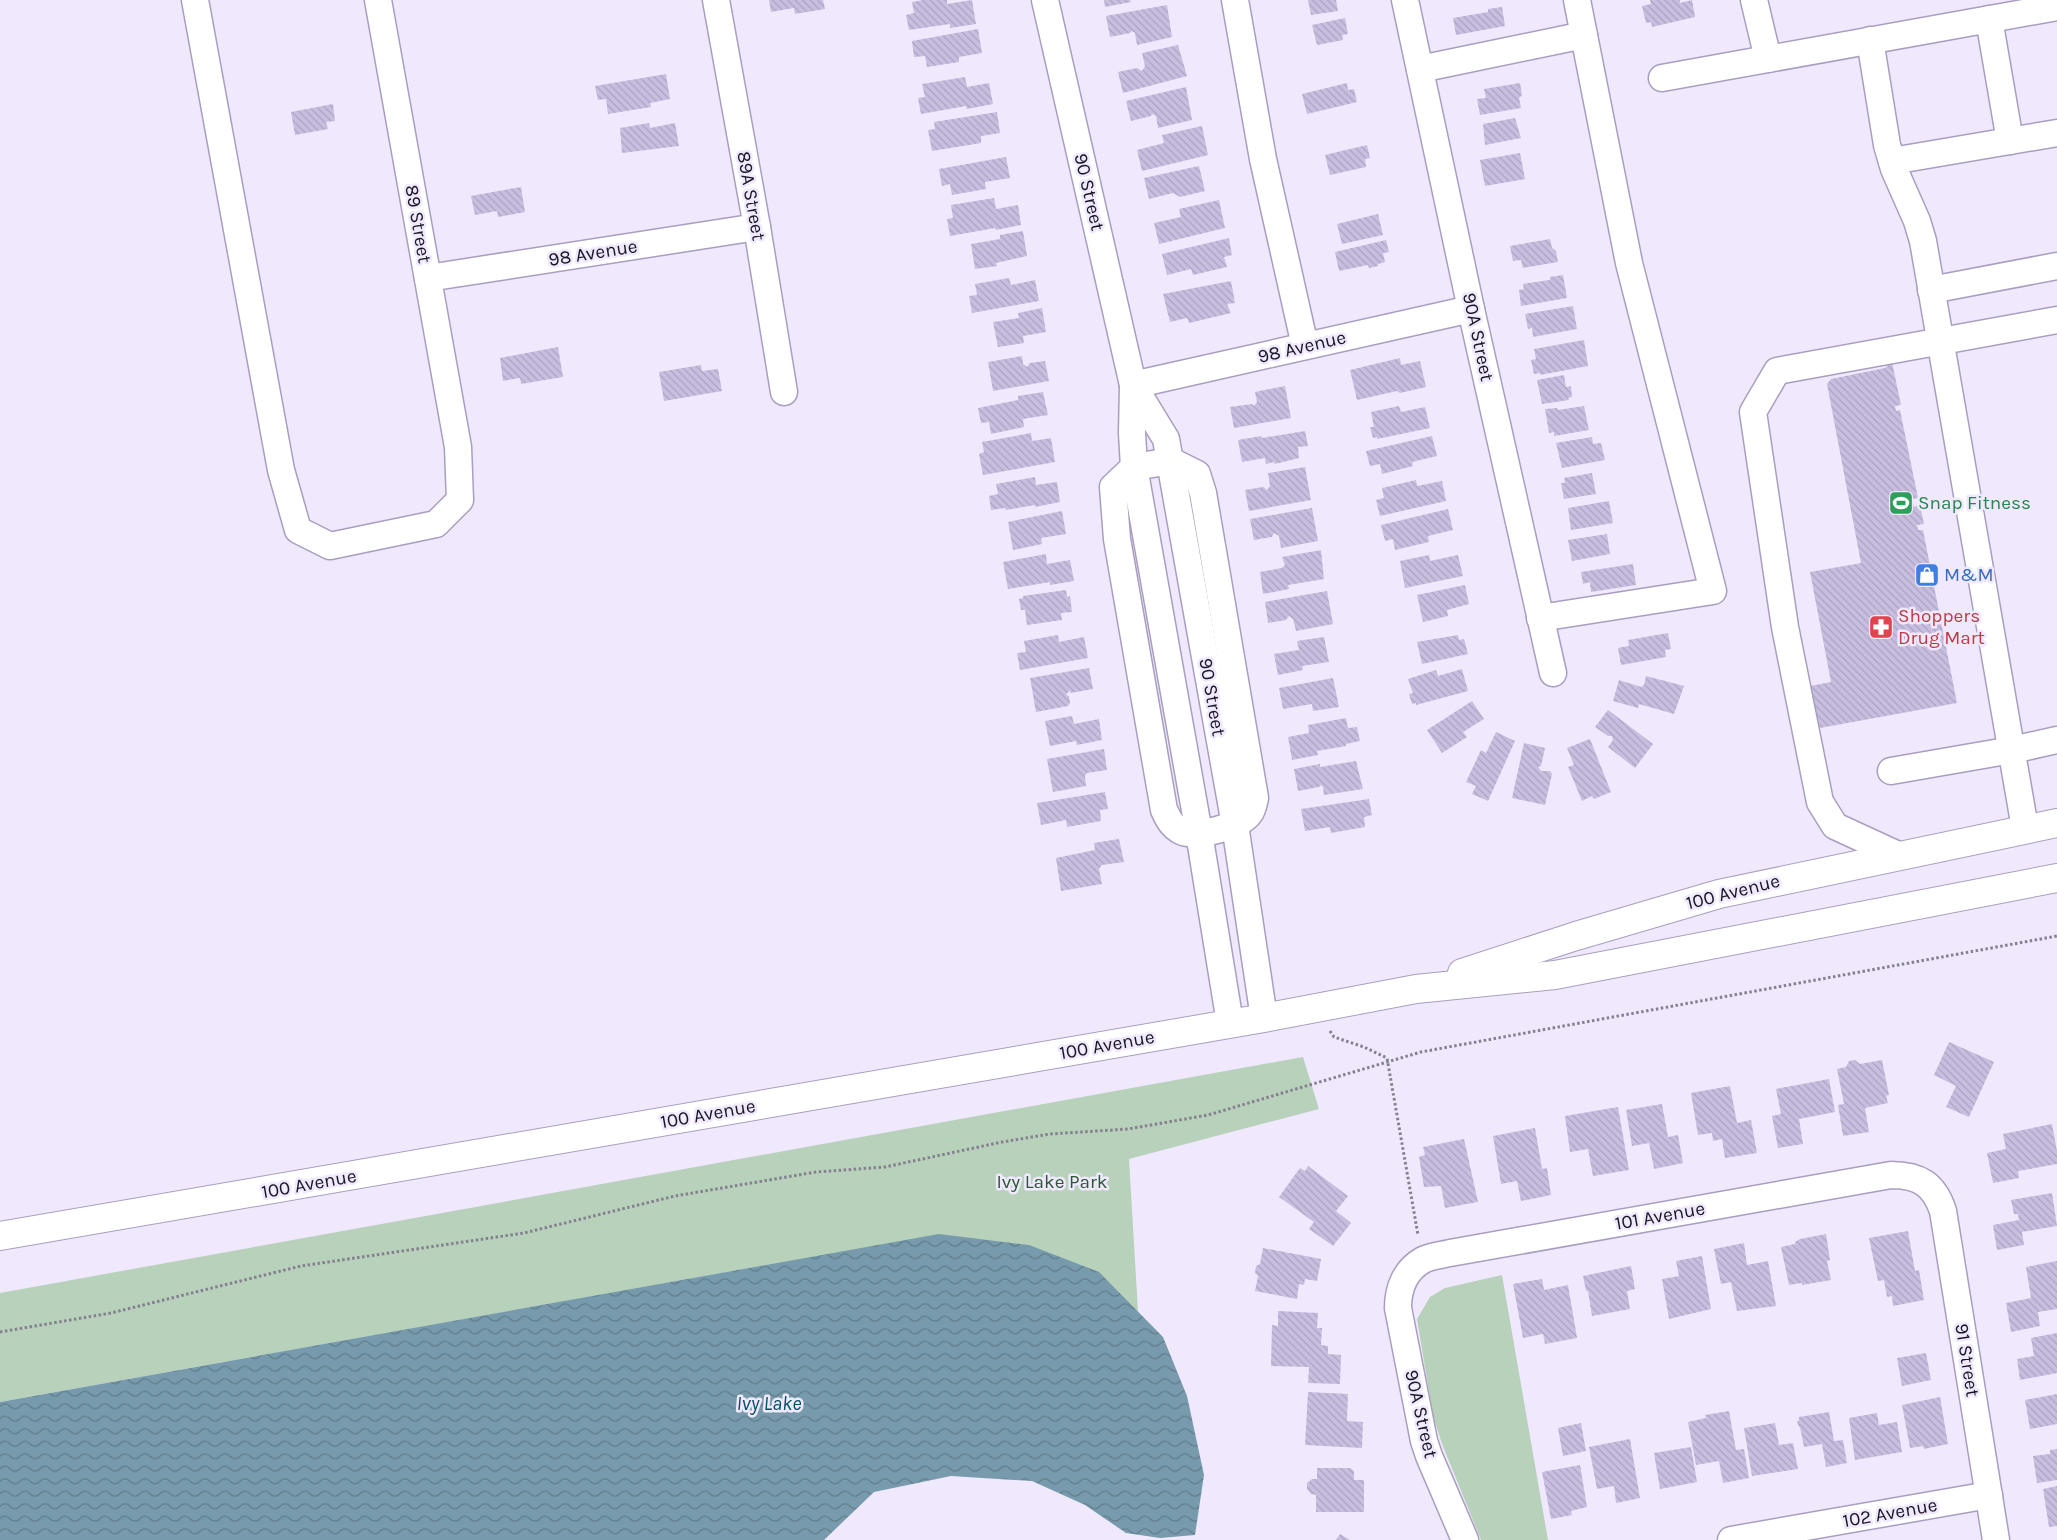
<svg xmlns="http://www.w3.org/2000/svg" width="2057" height="1540" font-family="Karla,sans-serif">
	<defs>
		<pattern id="water-waves" width="16" height="10" patternUnits="userSpaceOnUse" patternTransform="scale(1.25)"><rect width="16" height="10" fill="#779bac"/><path d="M0 5q4-4 8 0t8 0" fill="none" stroke="#617d8c"/></pattern>
		<pattern id="building-back-hatch" width="6" height="6" patternUnits="userSpaceOnUse" patternTransform="scale(1.25)"><rect width="6" height="6" fill="#c9bee0"/><path d="M-1 5l2 2M0 0l6 6M5-1l2 2" fill="none" stroke="#aca3c0"/></pattern>
	</defs>
	<rect width="100%" height="100%" fill="#f0e9fe"/>
	<g fill="#b8d1bb">
		<polygon points="1303,1057 1319,1109 1129,1159 1138,1311 997,1241 767,1265 0,1402 0,1293"/>
		<polygon points="1502,1275 1548,1540 1481,1540 1442,1444 1433,1416 1417,1319 1430,1297 1445,1288"/>
	</g>
	<polygon fill="url(#water-waves)" points="939,1234 1029,1245 1099,1272 1163,1337 1187,1396 1204,1475 1195,1535 1160,1538 1126,1533 1085,1505 1032,1481 951,1476 874,1492 824,1540 0,1540 0,1402"/>
	<g fill="url(#building-back-hatch)">
		<polygon points="769,0 823,0 825,9 795,14 794,8 771,12"/>
		<polygon points="923,0 947,0 947,4 972,0 976,24 950,28 950,24 909,30 906,15 914,13 912,2"/>
		<polygon points="1104,0 1130,0 1131,2 1105,7"/>
		<polygon points="1308,0 1336,0 1338,11 1311,15"/>
		<polygon points="1650,0 1680,0 1680,3 1692,0 1695,17 1652,27 1651,22 1646,23 1642,6 1651,4"/>
		<polygon points="1167,5 1172,37 1137,45 1135,33 1132,31 1130,33 1110,37 1106,16"/>
		<polygon points="1502,7 1505,26 1456,35 1453,18 1488,12 1488,9"/>
		<polygon points="1345,18 1348,34 1342,35 1343,40 1317,45 1312,25"/>
		<polygon points="978,29 982,53 959,57 959,62 927,67 925,56 914,57 912,41"/>
		<polygon points="1178,45 1187,76 1123,93 1118,72 1137,68 1142,71 1145,66 1142,53"/>
		<polygon points="666,74 670,99 650,103 651,107 608,114 606,99 598,100 595,86"/>
		<polygon points="965,77 967,87 989,83 993,104 967,109 966,106 921,114 918,98 925,97 922,84"/>
		<polygon points="1347,83 1348,90 1354,89 1357,102 1307,114 1302,94"/>
		<polygon points="1520,83 1522,95 1519,98 1521,108 1480,115 1477,99 1486,98 1484,89"/>
		<polygon points="1186,87 1192,120 1158,128 1156,116 1152,114 1151,116 1131,121 1126,101"/>
		<polygon points="333,104 335,121 326,122 328,129 295,135 291,112"/>
		<polygon points="997,112 1000,133 981,136 981,143 932,151 928,130 935,129 934,122"/>
		<polygon points="1515,118 1521,138 1485,145 1483,124"/>
		<polygon points="649,123 650,128 675,123 679,146 622,153 620,128"/>
		<polygon points="1202,126 1208,155 1142,171 1137,150 1164,143 1162,135"/>
		<polygon points="1367,145 1370,158 1365,159 1366,167 1330,175 1325,155"/>
		<polygon points="1520,153 1525,179 1485,186 1480,160"/>
		<polygon points="1006,157 1010,178 985,182 986,189 952,195 950,184 942,186 939,169"/>
		<polygon points="1199,166 1205,191 1180,197 1173,193 1149,199 1144,178"/>
		<polygon points="521,187 525,212 498,217 497,211 475,215 471,196"/>
		<polygon points="994,198 996,209 1018,205 1021,225 996,230 995,228 950,236 947,219 953,218 951,205"/>
		<polygon points="1219,200 1225,228 1159,244 1154,223 1181,217 1179,209"/>
		<polygon points="1378,214 1383,235 1342,244 1337,224"/>
		<polygon points="1023,231 1027,256 996,263 997,266 975,269 971,244 1000,239 1000,235"/>
		<polygon points="1229,238 1232,255 1224,257 1227,267 1193,275 1191,269 1167,275 1162,254"/>
		<polygon points="1550,239 1552,248 1556,251 1558,262 1523,268 1521,260 1513,261 1510,246"/>
		<polygon points="1386,240 1389,252 1383,253 1385,262 1378,264 1378,266 1369,268 1368,265 1339,271 1335,252"/>
		<polygon points="1563,275 1567,298 1521,306 1519,290 1524,289 1523,284 1550,280 1550,277"/>
		<polygon points="1009,278 1011,285 1035,280 1039,301 972,313 969,296 977,295 975,284"/>
		<polygon points="1231,281 1235,303 1227,304 1231,313 1189,323 1187,318 1170,322 1163,294"/>
		<polygon points="1573,306 1577,329 1533,337 1532,328 1528,329 1525,314"/>
		<polygon points="1042,308 1046,332 1023,336 1024,343 998,347 993,322 1019,318 1018,313"/>
		<polygon points="1584,340 1588,366 1540,375 1540,373 1534,374 1531,360 1536,359 1534,349"/>
		<polygon points="558,347 563,377 521,384 520,378 503,381 500,358"/>
		<polygon points="1022,356 1023,364 1027,367 1030,363 1045,361 1049,381 993,391 988,362"/>
		<polygon points="1400,358 1401,365 1420,361 1426,387 1400,393 1397,391 1357,400 1350,370"/>
		<polygon points="1892,362 1901,405 1895,406 1896,411 1900,410 1918,498 1912,499 1914,507 1920,505 1924,524 1917,525 1918,530 1923,530 1957,703 1820,728 1810,686 1831,682 1810,572 1861,563 1827,384 1831,379 1885,368"/>
		<polygon points="701,365 702,371 718,369 722,391 664,401 659,372"/>
		<polygon points="1564,375 1566,387 1571,386 1572,397 1568,398 1569,400 1542,404 1537,380"/>
		<polygon points="1285,386 1291,418 1234,428 1230,407 1252,404 1254,406 1257,402 1255,392"/>
		<polygon points="1043,392 1048,415 1023,419 1024,427 991,434 989,422 981,423 978,408 1018,400 1018,396"/>
		<polygon points="1399,406 1401,412 1425,407 1430,428 1377,439 1377,437 1373,438 1370,427 1374,427 1371,412"/>
		<polygon points="1584,406 1589,430 1554,436 1554,432 1549,433 1545,409 1557,408 1558,410"/>
		<polygon points="1305,431 1308,446 1298,447 1299,458 1275,464 1274,462 1266,464 1265,458 1242,462 1238,440 1261,436 1262,438"/>
		<polygon points="1031,433 1032,441 1051,438 1055,462 983,475 979,454 984,452 982,442"/>
		<polygon points="1432,436 1437,456 1412,462 1413,466 1382,474 1380,464 1370,466 1366,451"/>
		<polygon points="1592,437 1593,444 1601,443 1605,460 1562,468 1556,443"/>
		<polygon points="1305,467 1311,500 1249,511 1245,490 1263,487 1267,490 1270,486 1268,473"/>
		<polygon points="1592,473 1596,494 1564,499 1561,483 1565,483 1564,478"/>
		<polygon points="1035,477 1036,485 1057,482 1060,502 1035,507 1035,505 1006,510 1005,508 991,510 989,496 998,494 996,484"/>
		<polygon points="1416,480 1417,486 1442,481 1446,501 1380,516 1376,500 1384,498 1382,488"/>
		<polygon points="1609,501 1613,523 1571,530 1568,508"/>
		<polygon points="1312,508 1318,541 1281,548 1279,536 1274,533 1272,537 1254,540 1250,519"/>
		<polygon points="1448,509 1453,530 1428,536 1429,542 1395,550 1393,539 1385,541 1381,525"/>
		<polygon points="1062,511 1066,534 1041,538 1042,544 1013,550 1008,522"/>
		<polygon points="1607,534 1610,554 1572,561 1568,540"/>
		<polygon points="1321,550 1324,579 1288,585 1289,589 1263,594 1260,572 1282,568 1285,565 1282,557"/>
		<polygon points="1046,554 1047,564 1070,560 1074,581 1050,585 1050,582 1008,589 1003,562"/>
		<polygon points="1429,555 1430,561 1458,555 1463,576 1405,588 1400,561"/>
		<polygon points="1633,564 1636,585 1591,592 1590,582 1583,584 1581,572"/>
		<polygon points="1465,585 1469,604 1447,610 1448,616 1423,622 1417,595"/>
		<polygon points="1066,590 1067,597 1070,596 1072,612 1061,613 1062,620 1027,625 1025,610 1021,610 1019,599 1023,598 1023,596"/>
		<polygon points="1327,591 1333,624 1296,631 1293,619 1289,616 1286,620 1268,623 1265,602"/>
		<polygon points="1668,633 1671,649 1665,650 1666,657 1621,665 1618,648 1629,646 1628,640"/>
		<polygon points="1058,635 1059,642 1084,637 1088,658 1020,670 1017,653 1026,652 1024,641"/>
		<polygon points="1458,635 1459,640 1464,639 1468,654 1422,664 1417,642"/>
		<polygon points="1324,637 1329,662 1302,666 1303,670 1278,675 1274,654 1299,650 1297,641"/>
		<polygon points="1089,668 1093,689 1071,693 1069,691 1066,695 1069,696 1070,703 1068,706 1036,712 1030,678"/>
		<polygon points="1462,669 1468,691 1416,705 1416,703 1412,704 1409,694 1413,693 1408,679 1436,670 1438,676"/>
		<polygon points="1646,676 1684,686 1674,714 1639,704 1638,708 1613,701 1619,680 1641,687 1644,685"/>
		<polygon points="1333,678 1339,707 1313,711 1312,704 1283,709 1279,688"/>
		<polygon points="1472,701 1484,719 1463,732 1467,737 1442,753 1427,730"/>
		<polygon points="1608,710 1653,744 1635,768 1608,747 1613,740 1612,736 1608,736 1595,727"/>
		<polygon points="1072,716 1074,724 1099,719 1102,740 1077,745 1076,741 1050,746 1045,721"/>
		<polygon points="1346,718 1348,728 1357,727 1360,741 1346,744 1346,746 1317,751 1318,755 1292,760 1288,737 1309,733 1308,725"/>
		<polygon points="1496,732 1515,741 1488,801 1472,794 1476,786 1466,782 1481,750 1486,753"/>
		<polygon points="1590,739 1611,792 1594,799 1592,796 1582,801 1568,767 1574,765 1567,748"/>
		<polygon points="1524,743 1545,748 1541,766 1538,767 1541,771 1550,771 1552,774 1545,805 1512,798"/>
		<polygon points="1104,749 1107,770 1087,773 1085,776 1086,786 1053,792 1047,759"/>
		<polygon points="1356,761 1363,789 1324,795 1323,787 1321,785 1319,787 1298,791 1294,769 1320,764 1320,767"/>
		<polygon points="1105,792 1108,809 1100,810 1101,821 1067,827 1066,820 1041,825 1037,803"/>
		<polygon points="1369,799 1372,815 1364,817 1365,827 1331,833 1330,827 1305,831 1301,809"/>
		<polygon points="1119,839 1124,862 1102,865 1099,869 1102,884 1061,891 1056,858 1095,850 1094,843"/>
		<polygon points="1949,1042 1994,1062 1969,1117 1946,1107 1956,1086 1934,1075"/>
		<polygon points="1855,1060 1860,1064 1882,1060 1889,1095 1886,1096 1888,1103 1865,1108 1869,1132 1843,1136 1838,1105 1844,1104 1837,1069 1846,1067 1849,1061"/>
		<polygon points="1829,1079 1835,1112 1799,1119 1803,1144 1778,1148 1772,1116 1781,1114 1776,1089"/>
		<polygon points="1730,1086 1737,1123 1751,1120 1757,1153 1725,1158 1722,1139 1713,1141 1712,1133 1698,1135 1691,1093"/>
		<polygon points="1662,1104 1668,1137 1678,1135 1683,1163 1654,1169 1649,1143 1632,1146 1626,1110"/>
		<polygon points="1618,1107 1629,1170 1593,1176 1588,1149 1570,1152 1565,1116"/>
		<polygon points="2052,1124 2057,1151 2057,1164 2018,1171 2019,1178 1993,1183 1987,1153 2006,1149 2003,1134"/>
		<polygon points="1535,1128 1542,1169 1547,1168 1551,1195 1521,1201 1517,1181 1501,1184 1493,1136"/>
		<polygon points="1464,1139 1478,1202 1445,1208 1441,1186 1424,1187 1419,1157 1425,1155 1423,1147"/>
		<polygon points="1308,1166 1348,1196 1336,1211 1351,1223 1333,1246 1309,1229 1314,1222 1279,1197 1300,1168 1305,1171"/>
		<polygon points="2052,1193 2057,1226 2022,1232 2024,1245 1997,1250 1993,1225 2019,1220 2018,1214 2014,1214 2011,1200"/>
		<polygon points="1908,1231 1915,1271 1919,1270 1924,1300 1893,1306 1892,1296 1887,1297 1884,1280 1878,1281 1869,1238"/>
		<polygon points="1826,1234 1830,1260 1827,1261 1831,1280 1802,1285 1802,1283 1789,1285 1781,1247 1795,1244 1795,1242 1800,1239"/>
		<polygon points="1744,1243 1747,1265 1768,1261 1776,1306 1737,1311 1731,1282 1721,1284 1714,1249"/>
		<polygon points="1263,1248 1321,1259 1317,1281 1305,1279 1304,1285 1299,1284 1297,1299 1255,1291 1258,1276 1255,1273 1256,1266 1260,1264"/>
		<polygon points="1702,1256 1711,1309 1669,1319 1662,1279 1679,1276 1676,1261"/>
		<polygon points="2057,1261 2057,1309 2038,1312 2040,1326 2011,1332 2006,1303 2031,1298 2026,1267"/>
		<polygon points="1631,1266 1635,1289 1627,1291 1630,1309 1592,1316 1588,1291 1586,1291 1583,1276"/>
		<polygon points="1542,1279 1544,1290 1568,1285 1577,1338 1545,1344 1543,1334 1523,1338 1513,1284"/>
		<polygon points="1278,1311 1318,1313 1317,1328 1322,1328 1321,1345 1328,1346 1328,1354 1341,1355 1340,1384 1308,1383 1309,1367 1271,1366 1272,1325 1278,1326"/>
		<polygon points="2057,1333 2057,1373 2020,1380 2017,1359 2034,1356 2031,1338"/>
		<polygon points="1926,1353 1931,1380 1902,1386 1897,1358"/>
		<polygon points="1308,1392 1348,1394 1347,1421 1363,1422 1362,1448 1305,1445"/>
		<polygon points="2057,1394 2057,1424 2030,1429 2025,1400"/>
		<polygon points="1940,1397 1948,1444 1924,1449 1923,1446 1910,1448 1902,1405"/>
		<polygon points="1729,1411 1736,1450 1744,1449 1749,1478 1723,1483 1719,1461 1696,1465 1688,1422 1706,1418 1705,1415"/>
		<polygon points="1829,1412 1834,1441 1843,1440 1847,1463 1826,1467 1822,1444 1804,1447 1800,1427 1799,1427 1797,1421 1799,1421 1799,1417"/>
		<polygon points="1877,1413 1879,1425 1897,1422 1902,1452 1855,1460 1849,1418"/>
		<polygon points="1581,1423 1586,1451 1563,1456 1558,1428"/>
		<polygon points="1775,1423 1779,1445 1793,1443 1798,1469 1752,1476 1744,1428"/>
		<polygon points="1630,1439 1640,1498 1616,1503 1614,1486 1597,1489 1589,1447"/>
		<polygon points="1691,1447 1697,1482 1660,1489 1654,1453"/>
		<polygon points="2057,1449 2057,1480 2037,1483 2033,1456 2050,1454 2050,1450"/>
		<polygon points="1580,1465 1587,1507 1571,1511 1572,1515 1551,1519 1542,1472"/>
		<polygon points="1317,1468 1350,1468 1354,1471 1354,1480 1364,1480 1364,1512 1316,1512 1316,1495 1311,1494 1307,1489 1307,1483 1312,1479 1317,1479"/>
		<polygon points="2057,1486 2057,1526 2049,1527 2043,1489"/>
		<polygon points="1340,1534 1350,1540 1336,1540"/>
	</g>
	<g fill="none" stroke-linecap="round" stroke-linejoin="round">
		<defs>
			<g id="minor">
				<polyline points="195,0 281,470 298,530 330,546 436,524 460,500 458,447 378,0"/>
				<polyline points="716,0 757,227 784,392"/>
				<polyline points="1045,0 1133,385 1132,433 1134,467 1199,833 1230,1023"/>
				<polyline points="1235,0 1263,159 1305,346"/>
				<polyline points="1405,0 1471,309 1553,673"/>
				<polyline points="1754,0 1768,59"/>
				<polyline points="1989,19 2010,141"/>
				<polyline points="1870,40 1887,145 1894,169 1917,221 1923,241 2025,828"/>
				<polyline points="1420,69 1584,35"/>
				<polyline points="1662,78 2057,7"/>
				<polyline points="1892,161 2057,133"/>
				<polyline points="428,278 757,227"/>
				<polyline points="1931,290 2057,266"/>
				<polyline points="1133,385 1166,439 1235,825 1264,1018"/>
				<polyline points="1133,385 1471,309"/>
				<path d="M1171,461l26,13 6,19 52,305c-1,4 -2,11 -5,15 -9,14 -55,25 -69,18 -10,-5 -13,-13 -17,-21l-47,-271 -4,-52 21,-20z"/>
				<polyline points="1540,618 1713,591 1629,263 1577,0"/>
				<polyline points="1891,771 2012,750 2057,740"/>
				<polyline points="1898,855 1835,826 1820,802 1785,627 1753,412 1777,371 2057,320"/>
				<path d="M1465,1540l-36,-84 -5,-15 -26,-133c0,-19 7,-38 25,-48 7,-4 19,-5 27,-7l441,-78c28,0 43,9 52,36l53,329"/>
				<polyline points="1731,1540 1989,1495"/>
			</g>
			<g id="major">
				<polyline points="1462,973 1576,936 1719,894 2057,823"/>
				<polyline points="0,1236 1264,1018 1416,989 1555,975 2057,878"/>
			</g>
		</defs>
		<use href="#minor" stroke="#a99ebf" stroke-width="29"/>
		<use href="#major" stroke="#a99ebf" stroke-width="30"/>
		<g stroke="#858090" stroke-width="3" stroke-dasharray="2.5 2.5" stroke-linecap="butt">
			<polyline points="1330,1031 1334,1037 1364,1047 1387,1058 1418,1235"/>
			<polyline points="0,1332 111,1313 301,1266 524,1233 675,1196 816,1172 885,1167 1002,1142 1050,1134 1128,1129 1208,1115 1421,1052 2057,936"/>
		</g>
		<use href="#minor" stroke="#fff" stroke-width="26"/>
		<use href="#major" stroke="#fff" stroke-width="28"/>
	</g>
	<defs>
		<symbol id="stadium-square" viewBox="-11 -11 22 22"><rect x="-9" y="-9" width="18" height="18" rx="4" fill="#2e9e5b" stroke="#f0e9fe"/><path d="M0-5a6.5 5 0 1 0 0 10a6.5 5 0 1 0 0-10ZM-3.5-1.8h7v3.6h-7Z" fill="#fff"/></symbol>
		<symbol id="shop-square" viewBox="-11 -11 22 22"><rect x="-9" y="-9" width="18" height="18" rx="4" fill="#3f7fe0" stroke="#f0e9fe"/><path d="M-5-2.5h2.3a2.7 3.5 0 0 1 5.4 0H5L5.5 6h-11ZM-1.5-2.5h3a1.5 2.3 0 0 0-3 0Z" fill="#fff"/></symbol>
		<symbol id="pharmacy-square" viewBox="-11 -11 22 22"><rect x="-9" y="-9" width="18" height="18" rx="4" fill="#e0444e" stroke="#f0e9fe"/><path d="M-2-6h4v4h4v4h-4v4h-4v-4h-4v-4h4Z" fill="#fff"/></symbol>
	</defs>
	<g fill-rule="evenodd">
		<use href="#stadium-square" x="1887" y="489" width="28" height="28"/>
		<use href="#shop-square" x="1913" y="561" width="28" height="28"/>
		<use href="#pharmacy-square" x="1867" y="613" width="28" height="28"/>
	</g>
	<g text-anchor="middle" dominant-baseline="central" stroke-width="5" stroke-linejoin="round" paint-order="stroke">
		<g font-size="19" fill="#1a1622" stroke="#f0e9fe">
			<text transform="translate(1089 192) rotate(77)">90 Street</text>
			<text transform="translate(751 196) rotate(80)">89A Street</text>
			<text transform="translate(418 224) rotate(80)">89 Street</text>
			<text transform="translate(593 253) rotate(-9)">98 Avenue</text>
			<text transform="translate(1478 337) rotate(78)">90A Street</text>
			<text transform="translate(1302 347) rotate(-13)">98 Avenue</text>
			<text transform="translate(1212 697) rotate(80)">90 Street</text>
			<text transform="translate(1733 892) rotate(-14)">100 Avenue</text>
			<text transform="translate(1107 1045) rotate(-10)">100 Avenue</text>
			<text transform="translate(708 1114) rotate(-10)">100 Avenue</text>
			<text transform="translate(309 1184) rotate(-10)">100 Avenue</text>
			<text transform="translate(1660 1216) rotate(-10)">101 Avenue</text>
			<text transform="translate(1967 1360) rotate(81)">91 Street</text>
			<text transform="translate(1421 1414) rotate(77)">90A Street</text>
			<text transform="translate(1890 1513) rotate(-10)">102 Avenue</text>
		</g>
		<g font-size="19" fill="#27864d" stroke="#f0e9fe" text-anchor="start">
			<text x="1918" y="503">Snap Fitness</text>
		</g>
		<g font-size="19" fill="#366cbe" stroke="#f0e9fe" text-anchor="start">
			<text x="1944" y="575">M&amp;M</text>
		</g>
		<g font-size="19" fill="#be3a42" stroke="#f0e9fe" text-anchor="start">
			<text x="1898" y="616">Shoppers<tspan x="1898" dy="22">Drug Mart</tspan></text>
		</g>
		<g font-size="19" fill="#2b5734" stroke="#f0e9fe">
			<text x="1052" y="1182">Ivy Lake Park</text>
		</g>
		<g font-size="20" font-style="italic" fill="#034f68" stroke="#f0e9fe">
			<text x="769" y="1403">Ivy Lake</text>
		</g>
	</g>
</svg>
